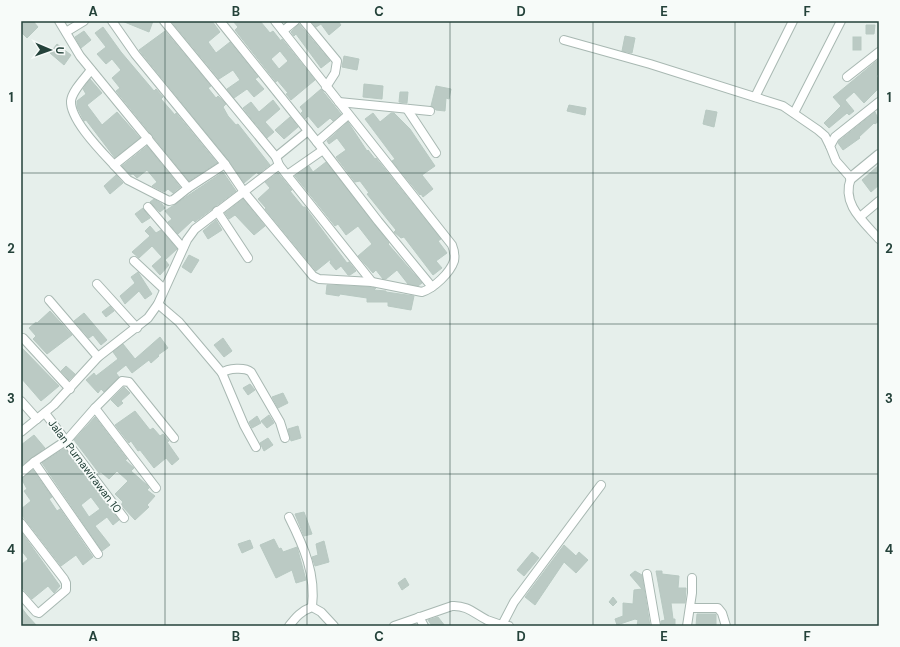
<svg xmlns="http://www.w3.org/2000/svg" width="900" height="647" font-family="'DM Sans',sans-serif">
	<rect width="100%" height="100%" fill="#e6efeb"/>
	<g fill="#bbcac4" stroke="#b8c9c2" fill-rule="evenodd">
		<polygon points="21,21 33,21 38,27 27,38 21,32"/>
		<polygon points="122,21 153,21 149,32"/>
		<polygon points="171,21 212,21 220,32 208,42 216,53 230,42 258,77 255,79 264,89 254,97 247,89 234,98 227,89 240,80 233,70 219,79"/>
		<path d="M233,21h27l10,12 3,-2 8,10 1,-2 33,41 -24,20 -5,-6 2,-1 -11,-13 -1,2 -41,-52 3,-3zM280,51l8,10 -9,8 -8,-10z"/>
		<polygon points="311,21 338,21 341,25 329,35 321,24 316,27"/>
		<polygon points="299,24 330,61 321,68 296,34 294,36 291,32"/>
		<polygon points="866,25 875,25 874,34 866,34"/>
		<polygon points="103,27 121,52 154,91 156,89 163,97 161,99 175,115 176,113 217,163 189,181 116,91 120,88 112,78 121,70 112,59 106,64 97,54 106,47 95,33"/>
		<polygon points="84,31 91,40 81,48 75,37"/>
		<polygon points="165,31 211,86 208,88 216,98 218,96 226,104 223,107 228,116 236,125 238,124 270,165 258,174 257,172 244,183 229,161 139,50"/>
		<polygon points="625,36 635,38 632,53 622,51"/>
		<rect x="853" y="37" width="8" height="13"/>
		<polygon points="57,44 71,55 64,65 50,53"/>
		<polygon points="344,56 359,59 357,70 342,67"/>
		<polygon points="879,59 879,73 876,76 879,80 879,88 864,103 854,92 845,100 854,111 849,115 847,113 829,128 824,123 841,106 833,97"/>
		<polygon points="90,79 102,93 87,105 102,125 117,112 140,138 115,158 86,120 84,121 77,107 77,101 86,94 83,89"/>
		<polygon points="364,84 383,86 382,99 363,97"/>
		<polygon points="436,86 451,89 449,99 446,98 445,111 436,110 431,106"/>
		<polygon points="321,89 341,114 333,121 330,118 318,128 308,116 305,119 301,113 303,111 300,107"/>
		<polygon points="400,92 408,92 407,103 399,102"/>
		<polygon points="273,100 280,109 265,122 274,132 267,138 243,108 251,102 259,112"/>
		<polygon points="569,105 586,108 585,115 567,111"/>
		<polygon points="706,110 717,112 714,127 703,124"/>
		<polygon points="875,112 879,121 875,124 874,123 859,137 860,138 843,150 838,143 839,141"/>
		<polygon points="373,113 380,122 391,113 394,113 410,129 435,166 422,175 433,189 423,197 421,194 420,195 392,161 395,159 365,119"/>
		<polygon points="290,117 298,127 284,139 275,130"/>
		<polygon points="348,122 367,151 368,150 375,159 376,158 441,239 438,241 447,253 436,261 442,268 433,275 404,237 401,238 394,232 396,230 367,194 369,193 360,181 355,182 336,157 346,150 337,138 329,144 327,141"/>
		<polygon points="147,146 180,187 173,193 168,189 164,192 152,186 157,182 147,170 137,178 133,174 131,175 122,166"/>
		<polygon points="326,162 389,243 388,244 422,283 418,286 408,284 397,270 386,279 383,279 376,270 373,273 358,256 372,244 358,226 346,235 338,224 335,226 295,176 309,166 313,172"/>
		<polygon points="879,165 879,185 871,192 862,180"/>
		<polygon points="223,172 236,191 196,221 195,222 193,220 178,234 168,222 172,219 165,211"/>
		<polygon points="278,173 292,190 290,191 303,207 305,207 347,263 349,262 356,271 350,275 348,275 341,266 336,270 330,263 331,259 316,271 265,209 266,208 258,199 270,188 265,182"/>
		<polygon points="116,175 123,183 110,194 104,186"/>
		<polygon points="154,199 162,204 165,208 160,212 150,202"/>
		<polygon points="243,199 265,226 254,235 235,215 229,219 225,213"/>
		<polygon points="143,208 150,218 142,223 135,214"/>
		<polygon points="216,220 222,230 208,239 203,231"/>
		<polygon points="150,226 156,233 161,230 177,249 165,260 169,265 160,275 152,266 162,257 152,246 139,258 132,252 150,236 145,231"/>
		<polygon points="189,255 199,260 191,273 182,267"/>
		<polygon points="138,272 152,294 145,299 139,291 125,304 120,296 135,283 131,277"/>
		<polygon points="327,285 371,287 376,288 374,290 386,291 386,292 414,296 411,310 388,306 388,302 367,302 367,298 340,294 339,296 326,294"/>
		<polygon points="110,306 114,311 106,317 102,312"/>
		<polygon points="50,311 72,335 47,354 33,339 36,336 29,328 36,322 37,323"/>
		<polygon points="84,313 107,340 101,345 93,335 89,338 74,321"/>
		<polygon points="160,337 168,348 158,355 159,356 151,363 149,360 132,373 126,365 116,373 119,377 104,392 101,389 98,393 86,380 94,373 96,376 118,359 113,352 123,344 135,359"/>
		<polygon points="223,338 232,351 224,357 214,345"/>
		<polygon points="21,347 59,386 41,401 21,378"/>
		<polygon points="66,366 75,374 69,380 61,371"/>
		<polygon points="250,384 255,390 248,395 243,388"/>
		<polygon points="124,387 130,393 121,401 123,403 118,407 111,400"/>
		<polygon points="283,393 288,403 278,408 272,397"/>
		<polygon points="135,411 150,430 153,428 160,436 163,434 169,441 167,442 179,459 172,465 166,458 154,468 140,450 138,451 131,441 129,443 115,425"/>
		<polygon points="269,415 274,423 267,428 261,421"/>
		<polygon points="257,416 261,423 252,428 249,422"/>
		<polygon points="95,417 127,459 125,460 134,468 131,471 147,485 149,488 147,490 155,496 147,505 149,507 135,520 121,505 123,502 115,494 128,481 117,471 109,479 101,472 99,473 74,440"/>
		<polygon points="298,426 301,438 291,441 288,429"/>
		<polygon points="34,435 45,448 21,466 21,445"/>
		<polygon points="268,438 273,445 264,451 260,443"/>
		<path d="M65,448l54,72 -6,5 -6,-8 -12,9 15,19 -8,6 -60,-88zM91,497l9,12 -11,8 -8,-12z"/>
		<polygon points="33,470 52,497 49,499 57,511 60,509 93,557 83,565 76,555 61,566 21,514 21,509 31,501 24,491 27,489 21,478"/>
		<polygon points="304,512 312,534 304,536 295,514"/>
		<polygon points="22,533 60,586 54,593 48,586 32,599 21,587 21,565 28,559 21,550"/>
		<polygon points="274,539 279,549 281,548 283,552 297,547 306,580 296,583 292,570 276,578 260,545"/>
		<polygon points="250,540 253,548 242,553 238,544"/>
		<polygon points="324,541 329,562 315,566 312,557 318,555 316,544"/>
		<polygon points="564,545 576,556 579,552 588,560 576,573 564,562 535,605 525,597"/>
		<polygon points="532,552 539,558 524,576 517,570"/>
		<polygon points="635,571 642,575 650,626 637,626 638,620 635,619 617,625 615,619 623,616 623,603 633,604 634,590 642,589 630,575"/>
		<polygon points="656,571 662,571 662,574 679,576 678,588 686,588 685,603 671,603 673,619 675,619 675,626 661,626 661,621 665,620"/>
		<polygon points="405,578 409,585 402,590 398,583"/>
		<polygon points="613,597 617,602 613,606 609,602"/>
		<polygon points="21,607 27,615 37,626 21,626"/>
		<polygon points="697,614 716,614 716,626 696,626"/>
		<polygon points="438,617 445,626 432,626 428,620"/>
	</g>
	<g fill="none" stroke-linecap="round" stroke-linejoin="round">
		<defs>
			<g id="minor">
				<polyline points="59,21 80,56 188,188 225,164"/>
				<path d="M112,21l23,33 90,110 19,28 69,84 6,3 53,3 50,10c12,-4 28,-19 32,-31 1,-5 0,-11 -2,-16l-177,-224"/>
				<polyline points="164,21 276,157 279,165 372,282"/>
				<polyline points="220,21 317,142 378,221 432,287"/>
				<polyline points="304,21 337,61 335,73 326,87"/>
				<polyline points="283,31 295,21"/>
				<polyline points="66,32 84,21"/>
				<polyline points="564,40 650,64 783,106 818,130 825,136 830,146"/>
				<path d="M91,70c-6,8 -19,21 -20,31 -1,19 31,51 43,64"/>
				<polyline points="847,77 879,52"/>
				<polyline points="755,97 793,21"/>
				<polyline points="339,102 430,111"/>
				<path d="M879,102l-44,35 -5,9 6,15 15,17c-10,26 12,43 28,61"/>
				<polyline points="407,109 436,153"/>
				<polyline points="794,113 841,21"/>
				<polyline points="148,138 114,165 128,180 169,201 173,200 188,188"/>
				<polyline points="317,142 348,115"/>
				<polyline points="276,157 308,131"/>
				<polyline points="287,175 323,150"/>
				<polyline points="148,207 183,248"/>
				<polyline points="217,211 248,258"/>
				<polyline points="860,217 879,201"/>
				<polyline points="134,261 164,289"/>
				<polyline points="97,284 137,328"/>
				<polyline points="49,300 98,357"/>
				<path d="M158,304l21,18 43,51c6,-5 23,-6 29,-1l29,50 5,16"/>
				<polyline points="23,338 70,389"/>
				<polyline points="222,373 244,425 256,447"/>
				<polyline points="21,401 37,419"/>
				<polyline points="95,408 122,381 129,382 174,438"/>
				<polyline points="45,413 124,518"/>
				<polyline points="21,432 54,405 98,357 148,318 158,304 187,240 195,229 279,165"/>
				<polyline points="34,462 67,440 95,408 156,488"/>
				<polyline points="21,473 34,462 98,554"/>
				<path d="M289,517c15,30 27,57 23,90"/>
				<polyline points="21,523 64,579 66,583 66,590 39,613 36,612 21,595"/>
				<polyline points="647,574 656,626"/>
				<polyline points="690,608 718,608 722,613 726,626"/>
				<polyline points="419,617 424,626"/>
				<polyline points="502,625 514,602 601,485"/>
				<path d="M289,626c7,-9 12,-15 23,-19l9,5 13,14"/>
				<path d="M394,626l58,-20c15,-1 23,8 35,14 7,3 14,5 22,6"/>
				<polyline points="687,626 692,593 692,578"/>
			</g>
			<polyline id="tertiary" points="851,178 879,155"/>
		</defs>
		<use href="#minor" stroke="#a8b8b2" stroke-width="10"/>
		<use href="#tertiary" stroke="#a8b8b2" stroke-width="12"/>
		<use href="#minor" stroke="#fff" stroke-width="8"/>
		<use href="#tertiary" stroke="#fff" stroke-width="10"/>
	</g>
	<path fill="none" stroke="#24423a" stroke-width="1" stroke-opacity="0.55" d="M165,21v605M307,21v605M450,21v605M593,21v605M735,21v605M21,173h858M21,324h858M21,474h858"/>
	<g text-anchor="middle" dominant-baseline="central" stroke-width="3.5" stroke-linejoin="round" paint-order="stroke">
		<g font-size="11" fill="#24423a" stroke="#f7fbf9">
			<text transform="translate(85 466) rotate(53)">Jalan Purnawirawan 10</text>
		</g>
	</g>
	<rect width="900" height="647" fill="none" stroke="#f7fbf9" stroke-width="44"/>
	<g transform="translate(50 50) rotate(92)" stroke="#f7fbf9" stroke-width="3" paint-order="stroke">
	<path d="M0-3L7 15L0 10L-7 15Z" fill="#24423a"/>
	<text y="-6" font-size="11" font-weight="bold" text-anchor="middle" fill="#24423a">U</text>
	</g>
	<rect x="22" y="22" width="856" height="603" fill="none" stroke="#24423a" stroke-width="1.5"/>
	<g font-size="13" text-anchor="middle" font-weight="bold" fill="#24423a">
		<text x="93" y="16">A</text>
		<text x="236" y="16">B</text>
		<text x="379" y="16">C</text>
		<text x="521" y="16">D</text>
		<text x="664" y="16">E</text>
		<text x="807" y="16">F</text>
		<text x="11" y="102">1</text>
		<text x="889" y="102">1</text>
		<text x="11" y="253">2</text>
		<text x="889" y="253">2</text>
		<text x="11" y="403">3</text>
		<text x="889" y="403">3</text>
		<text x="11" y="554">4</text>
		<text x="889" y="554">4</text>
		<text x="93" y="641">A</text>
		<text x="236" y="641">B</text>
		<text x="379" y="641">C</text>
		<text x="521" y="641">D</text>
		<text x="664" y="641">E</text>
		<text x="807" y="641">F</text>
	</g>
</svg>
